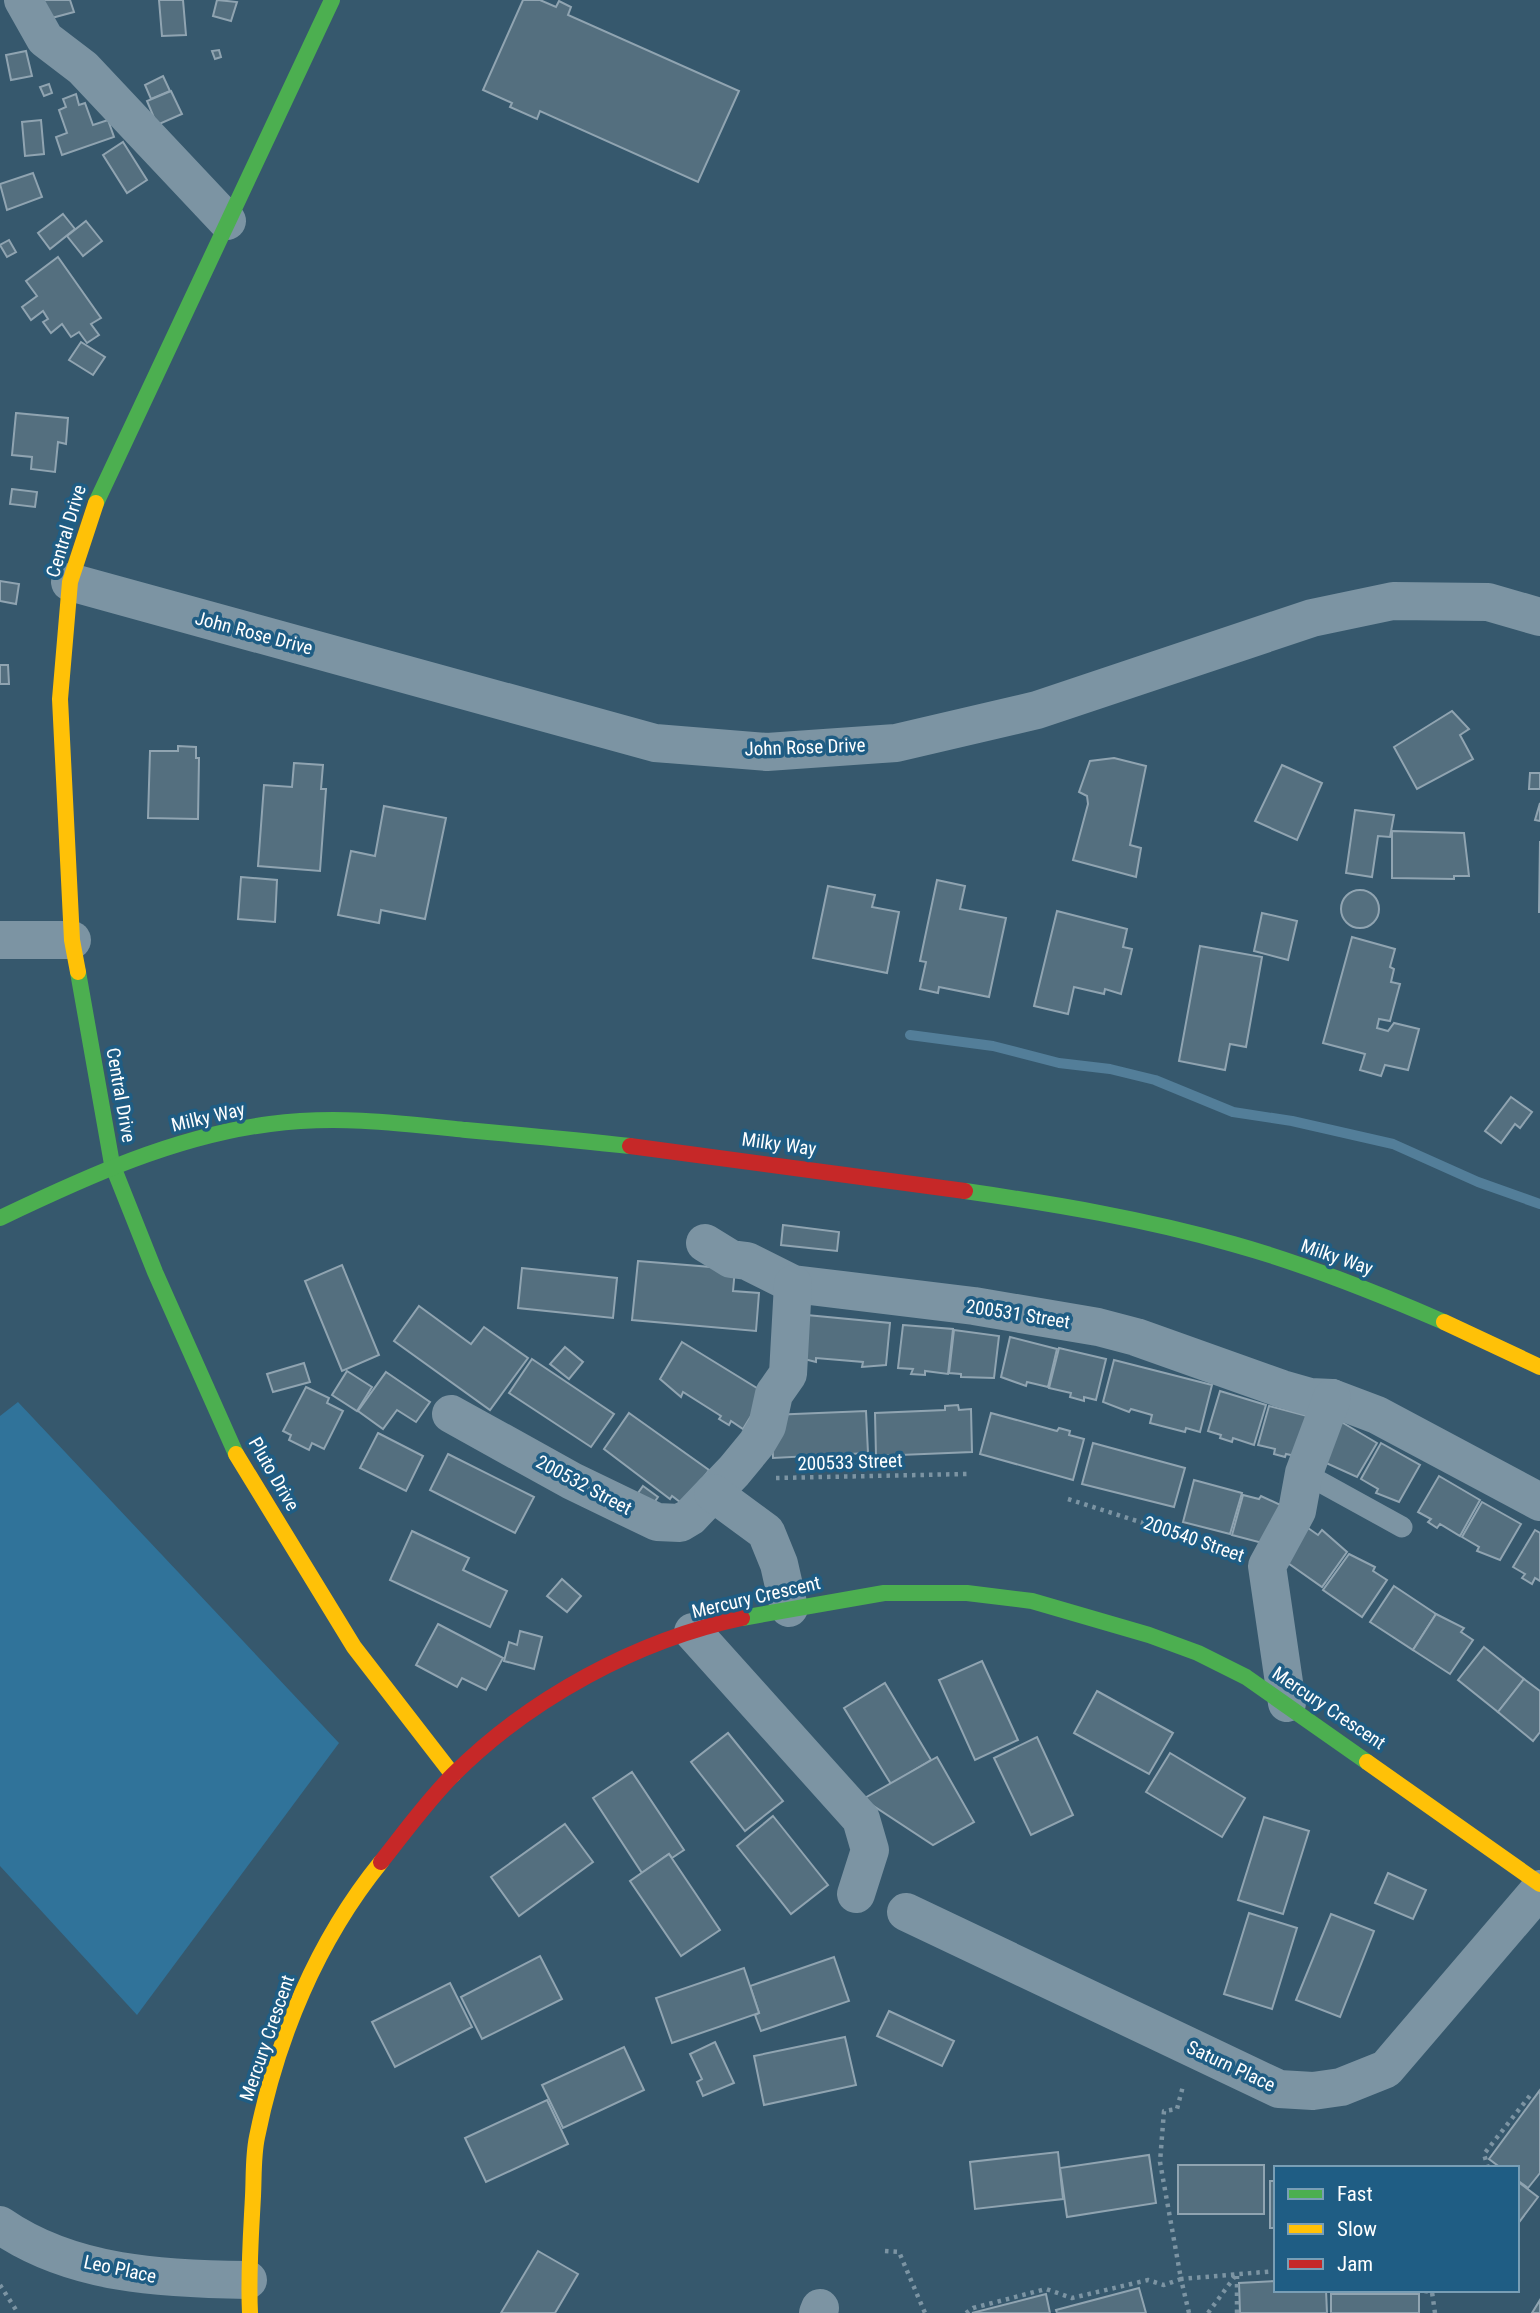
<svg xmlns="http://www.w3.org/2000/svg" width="1540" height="2313" font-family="'Roboto Condensed',sans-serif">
	<rect width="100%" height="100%" fill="#36586d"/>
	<polygon fill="#30739a" points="18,1402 339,1743 137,2015 0,1866 0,1416"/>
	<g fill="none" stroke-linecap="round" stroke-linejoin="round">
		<polyline stroke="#537e99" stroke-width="10" points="910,1035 993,1046 1059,1063 1110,1069 1155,1080 1233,1112 1292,1121 1393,1144 1478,1182 1540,1204"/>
	</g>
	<g fill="#546f7f" stroke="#90a4b1" stroke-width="2">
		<polygon points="42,0 70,0 74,12 48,19"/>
		<polygon points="159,0 183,0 186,35 162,36"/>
		<polygon points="217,0 237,2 231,21 213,16"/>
		<polygon points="523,0 540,0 556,7 559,1 571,7 568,15 739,91 698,182 540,111 537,119 510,107 512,103 483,90"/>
		<polygon points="219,50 221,57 215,59 212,51"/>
		<polygon points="26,51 32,76 11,80 6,55"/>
		<polygon points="163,76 170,91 151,99 145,85"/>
		<polygon points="49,84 52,93 44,96 40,87"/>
		<polygon points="171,91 182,114 157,125 147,101"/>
		<polygon points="76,94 79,105 85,103 93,125 108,120 114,137 62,155 56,137 67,133 59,110 66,107 63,99"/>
		<polygon points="41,120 44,154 25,156 22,122"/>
		<polygon points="123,142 147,180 127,193 103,155"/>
		<polygon points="33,173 42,197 7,210 0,184"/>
		<polygon points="63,214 75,229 50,249 38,233"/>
		<polygon points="86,221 102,241 83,256 67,236"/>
		<polygon points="9,240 16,252 7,257 0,245"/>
		<polygon points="58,257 101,318 91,324 99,335 87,343 79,332 71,337 62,324 51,333 43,322 48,319 43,311 31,320 22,307 37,296 26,281"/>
		<polygon points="81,342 105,357 93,375 69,360"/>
		<polygon points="16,413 68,418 66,444 58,442 55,472 31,469 32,457 12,455"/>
		<polygon points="12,489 37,492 35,507 10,504"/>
		<polygon points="0,581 19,584 16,604 0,601"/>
		<polygon points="0,665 8,665 9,684 0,684"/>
		<polygon points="1452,711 1469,729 1460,735 1473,759 1417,789 1394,747"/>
		<polygon points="178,746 196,747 196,758 199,758 198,819 148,818 150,751 178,751"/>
		<polygon points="1114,758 1146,766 1130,845 1141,848 1136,877 1073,860 1088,804 1087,796 1079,792 1090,761"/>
		<polygon points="294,763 323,765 321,789 326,789 320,871 258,866 264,785 292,787"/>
		<polygon points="1282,765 1322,783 1297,840 1255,821"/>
		<polygon points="1530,773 1540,773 1540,789 1529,789"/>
		<polygon points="1540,803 1540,821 1535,820"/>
		<polygon points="384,806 446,818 425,919 381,910 379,923 338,915 351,851 375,856"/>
		<polygon points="1355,810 1394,815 1390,837 1378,836 1372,877 1346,873"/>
		<polygon points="1392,831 1464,833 1469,876 1454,876 1454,879 1392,878"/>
		<polygon points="1540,841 1540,912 1539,912"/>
		<polygon points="241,877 277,880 275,922 238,919"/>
		<polygon points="937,880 965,886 960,909 1006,918 989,997 939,987 938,993 920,989 926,962 920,961"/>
		<polygon points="828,886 875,895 872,907 899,912 887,973 813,958"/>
		<circle cx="1360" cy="909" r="19"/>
		<polygon points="1057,911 1127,929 1123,947 1132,949 1121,994 1105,989 1104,994 1074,987 1068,1014 1034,1006"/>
		<polygon points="1262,913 1297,921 1288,960 1254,951"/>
		<polygon points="1352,937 1395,949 1390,967 1394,969 1391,982 1400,984 1390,1021 1379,1019 1377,1028 1388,1031 1394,1023 1419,1029 1408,1070 1385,1065 1381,1076 1360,1070 1365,1054 1323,1043"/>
		<polygon points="1200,946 1262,957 1246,1047 1230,1044 1225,1070 1179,1061"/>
		<polygon points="1511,1097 1532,1112 1520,1128 1515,1124 1501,1143 1485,1131"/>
		<polygon points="783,1225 839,1232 837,1251 781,1245"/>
		<polygon points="638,1261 735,1269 733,1291 759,1293 756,1331 632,1320"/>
		<polygon points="342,1265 379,1355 342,1371 305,1281"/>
		<polygon points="522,1268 617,1278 613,1318 518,1308"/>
		<polygon points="419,1306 471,1344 484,1327 528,1358 490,1410 394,1341"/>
		<polygon points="796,1314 890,1323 886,1365 862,1367 863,1362 816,1358 816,1362 792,1356"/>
		<polygon points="903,1325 953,1329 948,1374 925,1371 925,1375 911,1374 913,1369 898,1368"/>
		<polygon points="954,1330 999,1336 994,1378 961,1377 961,1374 949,1373"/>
		<polygon points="1010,1337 1057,1349 1048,1387 1027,1382 1026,1386 1001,1377"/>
		<polygon points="682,1342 765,1393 743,1429 731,1421 729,1425 719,1419 721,1416 683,1392 681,1397 660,1379"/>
		<polygon points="565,1347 583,1362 569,1379 550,1364"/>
		<polygon points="1059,1348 1106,1359 1096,1400 1084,1397 1084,1401 1070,1397 1071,1393 1049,1388"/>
		<polygon points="532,1359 614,1414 591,1447 509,1393"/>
		<polygon points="1114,1360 1212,1385 1200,1432 1186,1428 1185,1432 1150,1423 1152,1415 1131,1409 1129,1412 1103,1402"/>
		<polygon points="304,1363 310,1382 273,1392 267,1374"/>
		<polygon points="347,1371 372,1387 357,1411 332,1395"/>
		<polygon points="386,1372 430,1402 416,1422 397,1410 383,1429 358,1411"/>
		<polygon points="306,1387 329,1398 327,1403 343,1411 324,1449 312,1443 309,1450 289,1440 291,1435 283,1431"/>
		<polygon points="1220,1391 1266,1405 1254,1445 1233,1438 1232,1442 1220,1438 1221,1435 1208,1431"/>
		<polygon points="958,1405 959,1410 971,1409 972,1452 876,1456 875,1413 945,1410 945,1406"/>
		<polygon points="1269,1406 1311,1417 1300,1457 1286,1454 1285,1457 1274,1454 1275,1449 1258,1445"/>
		<polygon points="866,1411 868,1453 773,1458 771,1415"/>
		<polygon points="629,1413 709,1470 684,1505 672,1496 670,1499 604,1449"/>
		<polygon points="991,1413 1057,1431 1059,1428 1070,1431 1069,1435 1084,1439 1073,1480 980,1454"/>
		<polygon points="1338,1420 1377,1443 1357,1477 1326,1463"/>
		<polygon points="378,1433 423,1456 406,1491 360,1468"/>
		<polygon points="1093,1443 1185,1468 1174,1507 1082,1484"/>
		<polygon points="1381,1443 1420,1465 1399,1502 1376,1493 1378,1489 1361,1479"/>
		<polygon points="448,1454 534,1497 515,1533 430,1490"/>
		<polygon points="1439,1476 1480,1500 1460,1536 1440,1524 1437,1528 1428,1522 1431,1519 1418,1512"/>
		<polygon points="1194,1480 1242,1493 1230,1534 1183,1522"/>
		<polygon points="643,1486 658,1497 647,1513 631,1503"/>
		<polygon points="1243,1495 1259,1499 1261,1496 1285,1507 1274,1546 1232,1535"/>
		<polygon points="1482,1502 1521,1524 1500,1560 1477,1551 1479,1547 1462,1537"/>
		<polygon points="1308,1528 1318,1535 1322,1530 1347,1552 1322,1587 1285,1561"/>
		<polygon points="1535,1530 1540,1533 1540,1581 1535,1578 1532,1584 1522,1578 1525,1574 1513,1567"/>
		<polygon points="412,1531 469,1558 463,1570 507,1591 490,1627 390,1580"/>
		<polygon points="1349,1554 1375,1567 1373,1571 1387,1580 1362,1617 1323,1590"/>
		<polygon points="562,1579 581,1596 567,1612 547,1596"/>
		<polygon points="1394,1586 1436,1614 1413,1650 1370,1622"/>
		<polygon points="1436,1614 1464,1628 1461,1632 1473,1640 1450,1674 1413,1650"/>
		<polygon points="438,1624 503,1658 486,1690 462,1678 457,1687 416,1665"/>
		<polygon points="520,1631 542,1637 534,1669 504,1661 509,1642 517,1645"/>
		<polygon points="1484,1647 1524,1679 1498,1712 1458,1680"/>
		<polygon points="982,1661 1018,1740 975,1760 939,1680"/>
		<polygon points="1524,1679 1540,1691 1540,1732 1533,1741 1498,1712"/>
		<polygon points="885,1683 931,1760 891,1784 844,1708"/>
		<polygon points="1097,1691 1173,1733 1149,1774 1074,1733"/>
		<polygon points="728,1733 783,1801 745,1831 691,1762"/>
		<polygon points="1037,1737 1073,1815 1031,1835 994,1758"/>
		<polygon points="1170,1753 1245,1798 1222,1837 1146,1792"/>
		<polygon points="937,1757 974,1822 933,1845 863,1799"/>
		<polygon points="632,1772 684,1850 672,1858 669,1854 642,1873 593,1798"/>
		<polygon points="773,1816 828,1885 791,1914 737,1846"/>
		<polygon points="1264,1817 1309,1831 1283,1914 1238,1900"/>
		<polygon points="565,1824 593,1862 519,1916 491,1877"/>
		<polygon points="669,1854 720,1930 681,1956 630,1881"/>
		<polygon points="1388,1873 1426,1890 1413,1919 1375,1903"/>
		<polygon points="1249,1913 1297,1928 1272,2009 1224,1994"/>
		<polygon points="1331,1914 1374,1931 1340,2017 1296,2000"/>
		<polygon points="540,1956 562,1999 482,2039 461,1997"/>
		<polygon points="834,1957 849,2001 761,2031 755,2015 759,2013 750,1986"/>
		<polygon points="744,1968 759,2013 672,2043 656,1998"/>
		<polygon points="450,1983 472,2027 395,2067 372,2022"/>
		<polygon points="889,2011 954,2041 942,2066 877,2036"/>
		<polygon points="845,2037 856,2085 764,2105 754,2056"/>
		<polygon points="715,2042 734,2083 703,2096 697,2082 702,2079 690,2054"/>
		<polygon points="624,2047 644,2090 563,2128 542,2085"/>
		<polygon points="1540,2090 1540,2173 1528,2188 1517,2180 1517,2168 1501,2168 1489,2159"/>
		<polygon points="547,2100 568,2144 486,2182 465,2138"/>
		<polygon points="1058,2152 1063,2199 975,2209 970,2162"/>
		<polygon points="1149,2155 1156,2203 1067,2217 1060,2168"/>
		<rect x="1178" y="2165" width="86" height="49"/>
		<rect x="1270" y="2181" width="6" height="47"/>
		<polygon points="1517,2181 1538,2197 1517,2225"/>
		<polygon points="538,2251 578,2274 555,2313 501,2313"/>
		<polygon points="1276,2281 1276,2290 1326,2290 1327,2313 1240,2313 1239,2283"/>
		<polygon points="1139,2288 1146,2313 1057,2313 1056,2310"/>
		<polygon points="1046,2294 1050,2313 972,2313"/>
		<rect x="1331" y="2294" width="88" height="19"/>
		<polygon points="1540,2300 1540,2313 1532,2313"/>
	</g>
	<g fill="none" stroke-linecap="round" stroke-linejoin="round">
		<g stroke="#7c94a3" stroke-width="4.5" stroke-dasharray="3.5 5" stroke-linecap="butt">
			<polyline points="776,1478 967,1474"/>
			<polyline points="1068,1499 1234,1552"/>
			<polyline points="1488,2168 1484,2154 1532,2093"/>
			<polyline points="885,2251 899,2252 925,2313"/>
			<polyline points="0,2285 18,2313"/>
			<polyline points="1416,2290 1432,2292 1435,2313"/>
			<polyline points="966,2313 973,2308 1046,2289 1072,2298 1148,2280 1164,2285 1181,2279 1160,2162 1164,2111 1177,2109 1183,2086"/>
			<polyline points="1189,2313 1181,2279 1276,2271"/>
			<polyline points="1208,2313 1236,2275"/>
			<polyline points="1237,2313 1237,2276"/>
		</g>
		<polyline stroke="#7c94a3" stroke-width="21" points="1304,1473 1402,1527"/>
		<g stroke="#7c94a3" stroke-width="38">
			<polyline points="23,0 45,39 83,68 227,221"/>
			<polyline points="70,582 655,743 767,752 896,743 1037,710 1312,618 1393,601 1488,602 1540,617"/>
			<polyline points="0,940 72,940"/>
			<polyline points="705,1243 731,1259 747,1261 793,1284 974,1306 1098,1327 1136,1337 1282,1389 1310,1397 1332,1398 1377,1415 1540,1502"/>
			<polyline points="451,1414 572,1481 657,1522 680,1523 690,1517 734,1471 757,1443 767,1426 774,1394 788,1374 793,1284"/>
			<polyline points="713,1493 766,1532 779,1564 789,1608"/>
			<polyline points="693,1632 861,1819 870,1850 856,1894"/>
			<polyline points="1287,1703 1267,1566 1297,1511 1304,1473 1332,1398"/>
			<polyline points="906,1912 1279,2089 1313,2091 1341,2087 1386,2069 1540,1889"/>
			<path d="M0,2225c72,50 164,54 248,55"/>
			<polyline points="818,2313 820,2308"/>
		</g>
		<g stroke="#4caf50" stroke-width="16">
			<polyline points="96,503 332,0"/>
			<polyline points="78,972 112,1164 155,1272 236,1454"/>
			<path d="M965,1191c90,13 180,28 268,53 72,20 142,48 211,78"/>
			<path d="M0,1218c86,-41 175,-82 270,-94 66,-9 130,-1 196,6 55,5 109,10 164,16"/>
			<polyline points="742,1618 884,1593 967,1593 1032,1601 1149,1635 1198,1653 1246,1677 1367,1762"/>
		</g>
		<g stroke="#ffc107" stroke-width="16">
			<polyline points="78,972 72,940 60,699 70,582 96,503"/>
			<polyline points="1444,1322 1540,1367"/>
			<polyline points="236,1454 354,1647 453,1775"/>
			<polyline points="1367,1762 1540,1884"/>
			<path d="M250,2313c-2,-39 1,-78 3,-117 1,-20 0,-40 4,-59 20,-99 60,-196 124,-275"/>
		</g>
		<g stroke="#c62828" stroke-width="16">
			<polyline points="630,1146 965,1191"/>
			<path d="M381,1862c23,-29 46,-61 72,-87 76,-76 184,-135 289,-157"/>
		</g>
	</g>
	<g text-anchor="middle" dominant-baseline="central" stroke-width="7" stroke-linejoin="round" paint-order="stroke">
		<g font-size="19" fill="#fff" stroke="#1f5d84">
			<text transform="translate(66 531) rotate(-73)">Central Drive</text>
			<text transform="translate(254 633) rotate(15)">John Rose Drive</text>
			<text transform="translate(805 747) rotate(-2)">John Rose Drive</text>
			<text transform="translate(121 1095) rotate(80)">Central Drive</text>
			<text transform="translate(208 1117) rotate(-13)">Milky Way</text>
			<text transform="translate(779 1144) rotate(8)">Milky Way</text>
			<text transform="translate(1337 1257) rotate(19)">Milky Way</text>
			<text transform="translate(1018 1314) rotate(9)">200531 Street</text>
			<text transform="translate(850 1462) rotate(-2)">200533 Street</text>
			<text transform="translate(274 1474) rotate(60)">Pluto Drive</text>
			<text transform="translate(584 1485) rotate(28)">200532 Street</text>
			<text transform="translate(1194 1539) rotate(19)">200540 Street</text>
			<text transform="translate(756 1597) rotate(-13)">Mercury Crescent</text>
			<text transform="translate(1329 1708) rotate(34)">Mercury Crescent</text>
			<text transform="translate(267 2038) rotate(-71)">Mercury Crescent</text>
			<text transform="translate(1231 2066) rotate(25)">Saturn Place</text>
			<text transform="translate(120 2269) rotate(12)">Leo Place</text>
		</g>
	</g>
	<rect x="1274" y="2166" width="245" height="126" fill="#1f5d84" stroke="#799eb5" stroke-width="2"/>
	<rect x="1288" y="2189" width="35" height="10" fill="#4caf50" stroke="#799eb5" stroke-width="2"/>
	<text x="1337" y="2201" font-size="21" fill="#ffffff">Fast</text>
	<rect x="1288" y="2224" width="35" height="10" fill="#ffc107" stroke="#799eb5" stroke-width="2"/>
	<text x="1337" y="2236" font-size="21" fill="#ffffff">Slow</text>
	<rect x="1288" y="2259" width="35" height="10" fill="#c62828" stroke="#799eb5" stroke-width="2"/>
	<text x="1337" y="2271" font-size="21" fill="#ffffff">Jam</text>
</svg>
